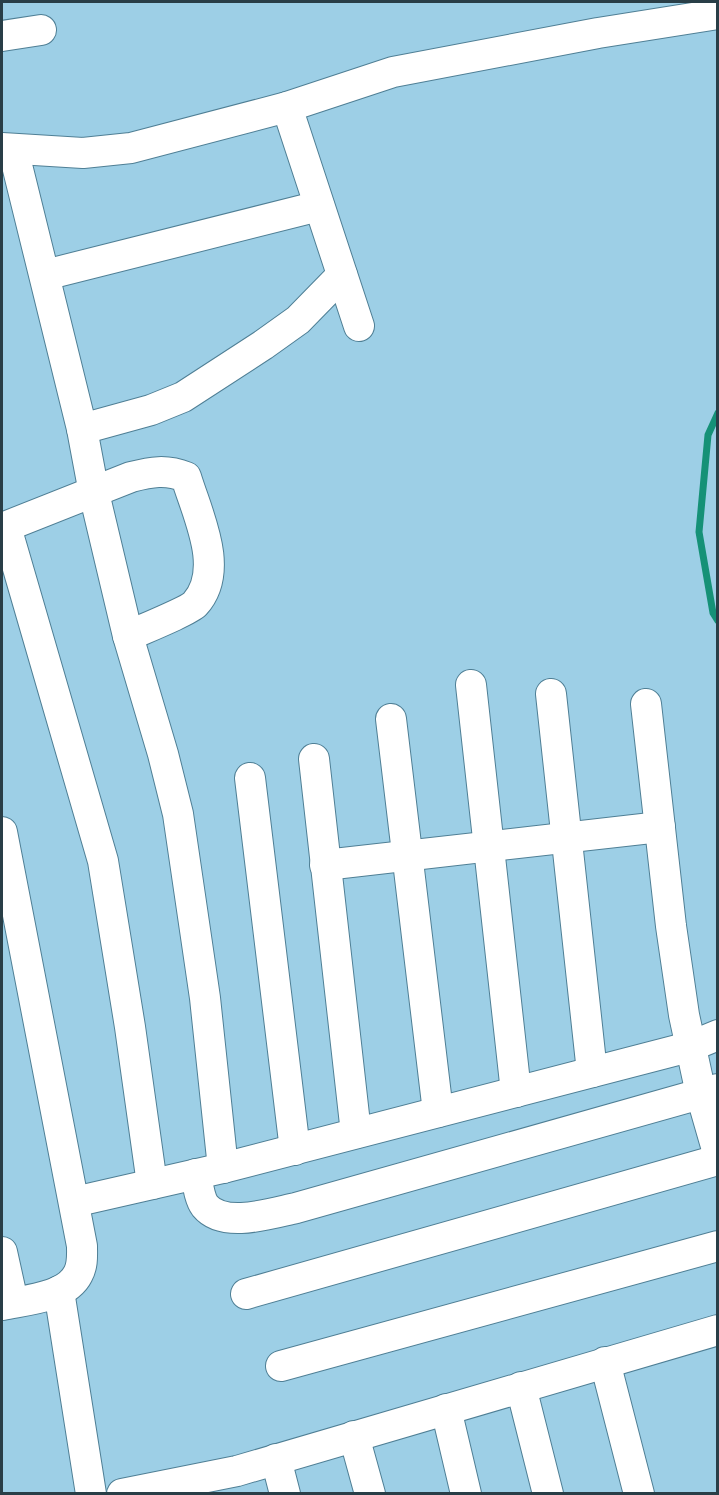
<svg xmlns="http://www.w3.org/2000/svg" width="719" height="1495" font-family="'Roboto Condensed',sans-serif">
	<rect width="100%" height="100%" fill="#9dcfe6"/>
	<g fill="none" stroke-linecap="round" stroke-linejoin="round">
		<polyline stroke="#159177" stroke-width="7" points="718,413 708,435 699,532 713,613 718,621"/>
		<defs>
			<g id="minor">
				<polyline points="2,36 41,30"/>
				<polyline points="287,107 359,326"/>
				<polyline points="2,148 83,153 131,148 287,107 393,72 598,33 718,14"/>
				<polyline points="13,149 82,429 94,493 128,636 163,754 178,814 205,998 223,1168"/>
				<polyline points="45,275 319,206"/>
				<polyline points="82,429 151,410 183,397 263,345 298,320 342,275"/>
				<polyline points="6,527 103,861 130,1027 152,1184"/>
				<path d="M2,528l129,-51c20,-5 35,-8 55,0 11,37 40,93 9,127 -7,7 -54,26 -67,32"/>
				<polyline points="471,685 516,1092"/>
				<polyline points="551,694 592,1072"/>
				<polyline points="646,704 671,926 684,1015 701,1094 718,1153"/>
				<polyline points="391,719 438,1112"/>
				<polyline points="314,759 356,1133"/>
				<polyline points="250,778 295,1150"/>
				<path d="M2,832l80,414c0,9 1,19 -4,28 -12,24 -53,26 -76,31"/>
				<polyline points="325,865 660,827"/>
				<path d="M196,1174c2,10 3,24 9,32 19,23 67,7 91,2l422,-119"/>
				<polyline points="74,1202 223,1168 689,1047 718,1035"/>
				<polyline points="2,1252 13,1302"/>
				<polyline points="59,1291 91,1494"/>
				<polyline points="246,1294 718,1160"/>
				<polyline points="605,1362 639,1494"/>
				<polyline points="281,1366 718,1246"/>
				<polyline points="521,1387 548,1494"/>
				<polyline points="446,1409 466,1494"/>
				<polyline points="354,1436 370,1494"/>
				<polyline points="276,1459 285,1494"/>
				<polyline points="122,1494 237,1471 718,1330"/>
			</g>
		</defs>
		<use href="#minor" stroke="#4f7f95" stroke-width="32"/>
		<use href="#minor" stroke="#fff" stroke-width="30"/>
	</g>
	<rect width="719" height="1495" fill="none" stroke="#293e47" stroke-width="6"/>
</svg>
